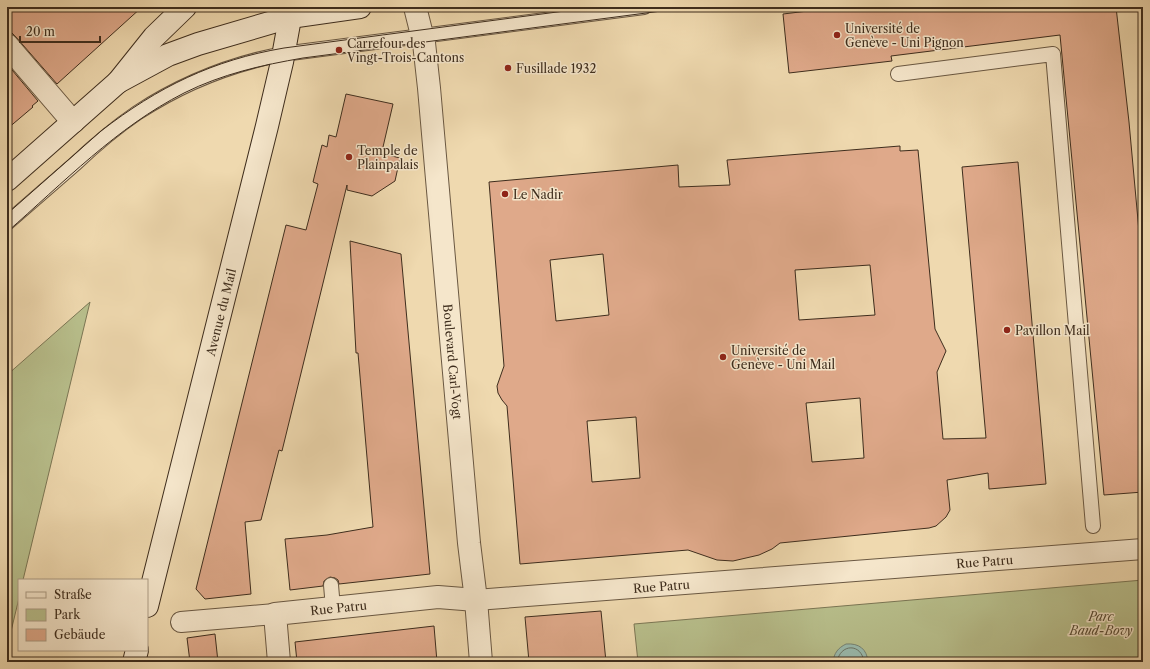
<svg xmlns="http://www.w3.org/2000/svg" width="1150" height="669" font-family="'Libre Caslon Text',serif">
	<rect width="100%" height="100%" fill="#efd9af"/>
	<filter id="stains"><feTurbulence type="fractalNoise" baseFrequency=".005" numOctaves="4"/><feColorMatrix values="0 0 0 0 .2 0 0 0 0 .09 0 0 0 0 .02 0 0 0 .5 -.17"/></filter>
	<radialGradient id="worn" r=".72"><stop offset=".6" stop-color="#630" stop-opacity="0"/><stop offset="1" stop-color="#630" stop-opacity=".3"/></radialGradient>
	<g fill="#b8bf8c" stroke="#7b7654">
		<polygon points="90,302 23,580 19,580 19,598 7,648 7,375"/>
		<polygon points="1143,580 1143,662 638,662 634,624"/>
	</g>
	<path fill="#9abaad" stroke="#758273" d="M846,644c13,-1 21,5 22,18h-35c1,-9 5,-14 13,-18z"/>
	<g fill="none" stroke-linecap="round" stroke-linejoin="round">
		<path stroke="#6c7465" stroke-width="1" d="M837,662c3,-19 25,-19 27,0"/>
	</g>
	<g fill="#dfa98a" stroke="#3e2d1d" fill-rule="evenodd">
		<polygon points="7,7 142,7 57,84 16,37 12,33 7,33"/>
		<polygon points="841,7 1116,7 1129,122 1143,275 1143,492 1104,495 1060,35 891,56 892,61 789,73 783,14"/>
		<polygon points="7,64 38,101 32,106 33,107 7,129"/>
		<polygon points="346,94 393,104 383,147 389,149 388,155 400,158 395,181 372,196 347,190 347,185 282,451 279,450 261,520 245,522 251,594 205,599 196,589 286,225 306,230 318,184 313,182 322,145 327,147 329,135 336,137"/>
		<path d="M900,146v5l18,-1 17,179 11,22 -9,21 6,67 43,-1 -24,-271 56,-5 28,322 -57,5 -1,-16 -41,7 3,30 -4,7 -10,9 -7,2 -149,15 -8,6 -13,6 -26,6 -16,-1 -29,-10 -168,14 -13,-158 -5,-6 -4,-7 -1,-7 7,-20 -15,-184 189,-17 1,22 51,-2 -3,-25zM603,254l6,61 -53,6 -6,-61zM870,265l5,50 -76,5 -4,-50zM860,398l4,60 -52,4 -6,-59zM636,417l4,61 -48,4 -5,-61z"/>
		<polygon points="350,241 401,254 430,574 339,584 338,580 335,578 330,577 324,581 323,586 290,590 285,539 327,535 373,527 358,353 356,353"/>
		<polygon points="601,611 606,662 529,662 525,617"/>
		<polygon points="434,626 437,662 297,662 295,642"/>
		<polygon points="215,634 218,662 190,662 187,638"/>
	</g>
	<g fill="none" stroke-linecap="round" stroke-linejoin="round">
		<defs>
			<g id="service">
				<polyline points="898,74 1053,54 1093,526"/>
				<path d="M7,223c23,-20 46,-40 69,-60 19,-18 39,-35 61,-50 44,-29 94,-49 146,-59l361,-47"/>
				<polyline points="331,585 333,608"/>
			</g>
			<g id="pedestrian">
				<path id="s1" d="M476,600l667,-51"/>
				<polyline points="181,622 275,614"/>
			</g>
			<g id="minor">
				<polyline points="7,45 73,122"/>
				<path id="s2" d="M279,662l-4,-48 163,-17 38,3"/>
			</g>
			<g id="tertiary">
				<path id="s3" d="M415,7l9,36 5,45 40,455 7,57 5,62"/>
			</g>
			<g id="secondary">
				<polyline points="118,82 168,55 198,44 290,17 360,7"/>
				<polyline points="7,180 118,82 154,37 185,7"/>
				<path id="s4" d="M147,606l120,-480 15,-64 10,-55"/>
				<polyline points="134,662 137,650"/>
			</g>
		</defs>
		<use href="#service" stroke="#6a5842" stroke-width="16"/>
		<use href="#pedestrian" stroke="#6a5842" stroke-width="22"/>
		<use href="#minor" stroke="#6a5842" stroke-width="24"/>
		<use href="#tertiary" stroke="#6a5842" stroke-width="24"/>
		<use href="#secondary" stroke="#3e2d1d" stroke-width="24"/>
		<use href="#service" stroke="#f5e6cb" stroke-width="14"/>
		<use href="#pedestrian" stroke="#f5e6cb" stroke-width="20"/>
		<use href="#minor" stroke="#f5e6cb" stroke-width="22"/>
		<use href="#tertiary" stroke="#f5e6cb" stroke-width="22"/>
		<use href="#secondary" stroke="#f5e6cb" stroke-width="22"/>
		<g stroke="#3e2d1d" stroke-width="1">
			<path d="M7,214l94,-83c57,-44 112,-71 183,-83l311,-41"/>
			<path d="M7,232c56,-49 110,-105 177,-139 38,-19 78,-28 119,-35l389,-51"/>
		</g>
	</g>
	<g fill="#8f2418" stroke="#f5e6cb" stroke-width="1.5">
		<circle cx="837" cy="35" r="4"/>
		<circle cx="339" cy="50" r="4"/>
		<circle cx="508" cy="68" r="4"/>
		<circle cx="349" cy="157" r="4"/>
		<circle cx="505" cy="194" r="4"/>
		<circle cx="1007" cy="330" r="4"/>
		<circle cx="723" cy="357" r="4"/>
	</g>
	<g text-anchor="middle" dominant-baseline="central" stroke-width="3" stroke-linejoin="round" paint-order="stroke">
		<g font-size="12" fill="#3e2d1d" stroke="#f5e6cb" text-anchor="start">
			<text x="845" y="28">Université de<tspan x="845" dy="14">Genève - Uni Pignon</tspan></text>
			<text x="347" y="43">Carrefour des<tspan x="347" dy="14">Vingt-Trois-Cantons</tspan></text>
			<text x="516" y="68">Fusillade 1932</text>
			<text x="357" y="150">Temple de<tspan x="357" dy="14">Plainpalais</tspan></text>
			<text x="513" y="194">Le Nadir</text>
			<text x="1015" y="330">Pavillon Mail</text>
			<text x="731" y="350">Université de<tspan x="731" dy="14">Genève - Uni Mail</tspan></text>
		</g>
		<g font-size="12" fill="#3e2d1d" stroke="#f5e6cb">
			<text stroke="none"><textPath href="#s4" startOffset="303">Avenue du Mail</textPath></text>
			<text stroke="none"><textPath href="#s3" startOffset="357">Boulevard Carl-Vogt</textPath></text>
			<text stroke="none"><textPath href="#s1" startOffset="510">Rue Patru</textPath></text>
			<text stroke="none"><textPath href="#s1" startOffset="186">Rue Patru</textPath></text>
			<text stroke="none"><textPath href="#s2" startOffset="112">Rue Patru</textPath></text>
		</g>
		<g font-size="12" font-style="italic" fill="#564a33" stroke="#f5e6cb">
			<text x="1101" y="616">Parc<tspan x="1101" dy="14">Baud-Bovy</tspan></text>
		</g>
	</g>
	<rect width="1150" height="669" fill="none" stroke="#efd9af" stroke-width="24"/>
	<rect x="8" y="8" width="1134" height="653" fill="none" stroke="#3e2d1d" stroke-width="2"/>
	<rect x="12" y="12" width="1126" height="645" fill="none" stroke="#3e2d1d"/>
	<rect x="18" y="579" width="130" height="72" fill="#f5e6cb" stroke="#ac9c85"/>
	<rect x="26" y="592" width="20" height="6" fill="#f5e6cb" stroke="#ac9c85"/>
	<text x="54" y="599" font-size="12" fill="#3e2d1d">Straße</text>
	<rect x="26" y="609" width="20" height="12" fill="#b8bf8c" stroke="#ac9c85"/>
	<text x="54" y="619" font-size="12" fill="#3e2d1d">Park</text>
	<rect x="26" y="629" width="20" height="12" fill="#dfa98a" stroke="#ac9c85"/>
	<text x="54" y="639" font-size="12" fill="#3e2d1d">Gebäude</text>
	<path d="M20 36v6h80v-6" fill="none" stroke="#3e2d1d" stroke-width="2"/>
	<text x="26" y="36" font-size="12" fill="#3e2d1d" stroke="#f5e6cb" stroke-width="3" paint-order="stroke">20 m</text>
	<rect width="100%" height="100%" filter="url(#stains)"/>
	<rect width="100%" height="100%" fill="url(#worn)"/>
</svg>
